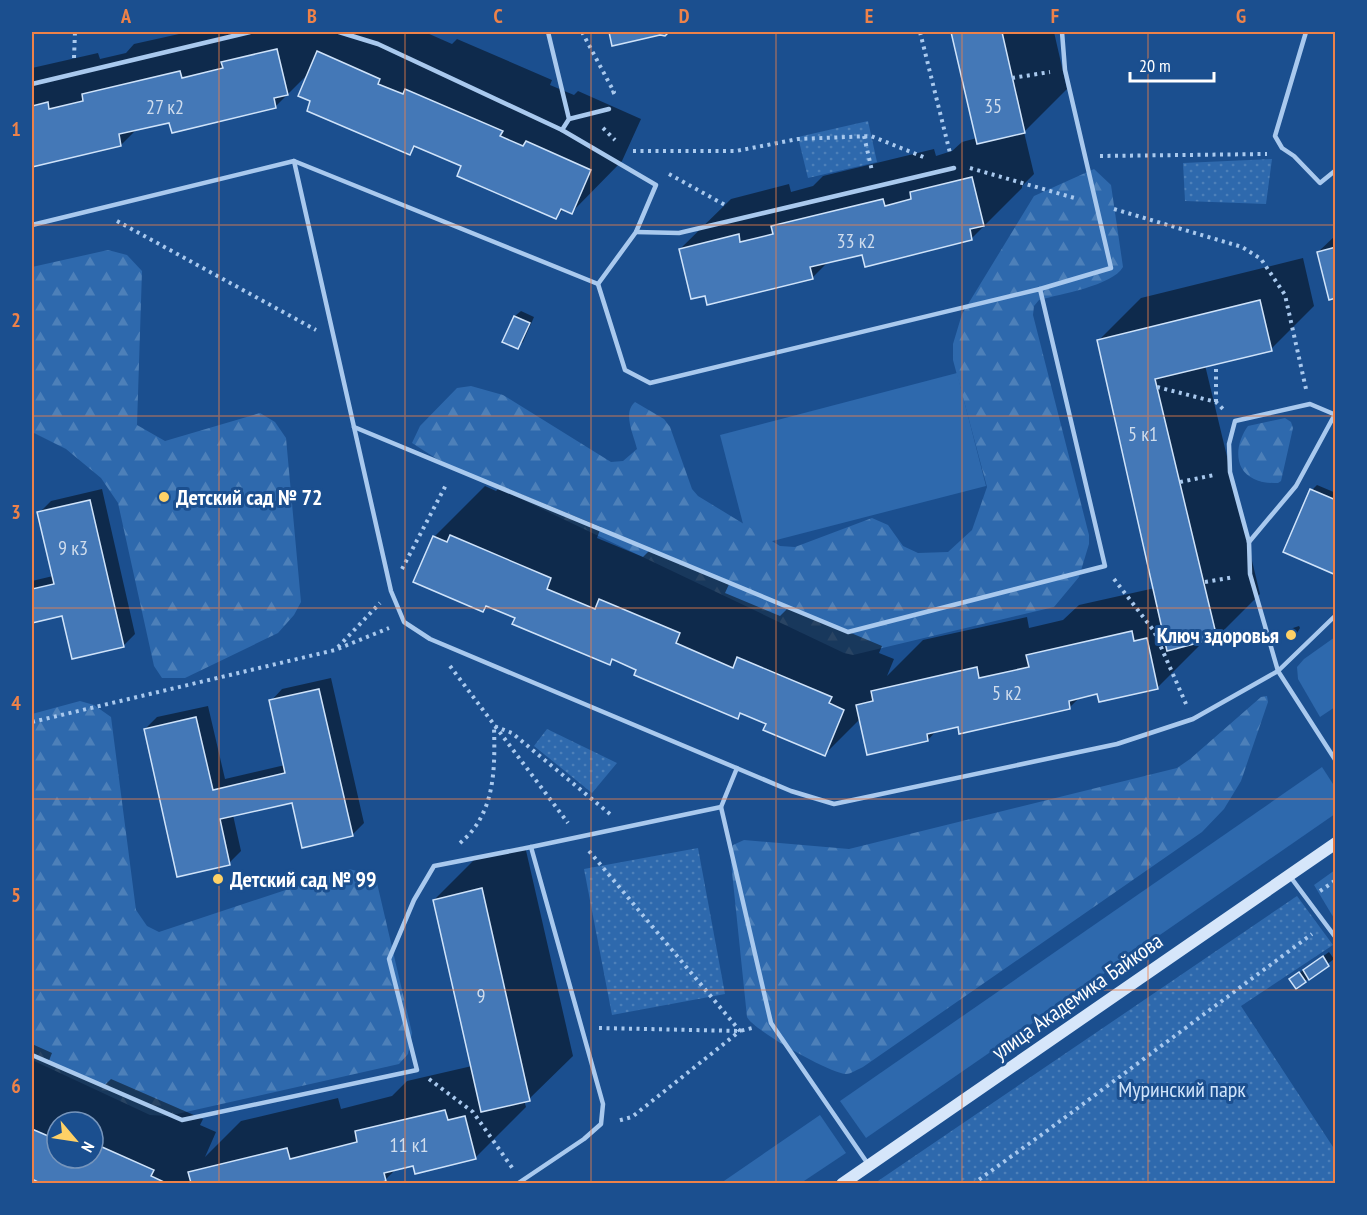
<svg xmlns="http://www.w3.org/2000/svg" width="1367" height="1215" font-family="'PT Sans Narrow',sans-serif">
	<defs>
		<pattern id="forest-firs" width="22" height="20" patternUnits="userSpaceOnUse" patternTransform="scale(1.5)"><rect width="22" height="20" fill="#2e69ad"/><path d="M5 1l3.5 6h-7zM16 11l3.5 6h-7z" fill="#4d80b9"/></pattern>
		<pattern id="park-dots" width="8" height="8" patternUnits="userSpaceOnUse" patternTransform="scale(1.5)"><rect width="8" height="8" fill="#2e69ad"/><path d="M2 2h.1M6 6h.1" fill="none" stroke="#4d80b9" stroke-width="1.8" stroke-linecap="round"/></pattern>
	</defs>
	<rect width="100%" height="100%" fill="#1b4f8f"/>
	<g fill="#2e69ad">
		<polygon points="957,373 986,486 749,547 720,435"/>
		<polygon points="1335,637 1335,707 1320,717 1298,679 1297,667 1304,659"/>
		<polygon points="1322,767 1335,787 1335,814 866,1138 840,1101"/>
		<polygon points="1335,870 1335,920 1314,885"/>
		<polygon points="820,1115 846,1153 801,1183 721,1183"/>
	</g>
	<g fill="url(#forest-firs)">
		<path d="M1094,169l17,16 12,82c-11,19 -63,27 -84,33l-5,6 -1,9 56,220v9l-10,33 -25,30 -201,48 -9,-2 -407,-194 -25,-16 8,-17 37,-38 14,-2 32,9 108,67 12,-1 14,-12c-3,-14 -15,-36 -2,-47l29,17 6,8 22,62 6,7 82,50 15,1 77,-29 16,7 15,21 15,7 30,-1 24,-22 15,-43 -34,-127v-16l9,-30 72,-118z"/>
		<polygon points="108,250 127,255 142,271 137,425 165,441 260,413 275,422 286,438 301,602 294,615 278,633 185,678 162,678 154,666 118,503 101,478 66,449 32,432 32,267"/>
		<path d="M1285,418l6,4 2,6 -12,53 -3,2c-7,0 -17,0 -24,-4 -22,-10 -18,-37 -6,-53z"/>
		<path d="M1267,696l1,6 -27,79 -17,28 -22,23 -339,235c-5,2 -12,7 -17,7 -15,0 -93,-44 -99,-57l-16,-155 2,-17 11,-5 105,9 328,-81 13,-9 71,-62z"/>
		<polygon points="80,701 94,705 111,717 136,910 147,926 159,932 349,869 365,873 377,883 412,1033 408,1054 399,1064 168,1116 150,1115 32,1060 32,714"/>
	</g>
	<g fill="url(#park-dots)">
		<polygon points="868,121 877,162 808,178 798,137"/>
		<polygon points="1272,159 1266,204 1185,201 1183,163"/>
		<polygon points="547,729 617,763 592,793 534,746"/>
		<polygon points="698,848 725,994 612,1015 584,869"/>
		<polygon points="1297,896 1333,945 1241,1006 1335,1150 1335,1183 875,1183"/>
	</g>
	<g fill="#0007" fill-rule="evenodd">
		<polygon points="188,32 335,32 336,34 339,32 428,32 427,33 452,44 457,39 552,80 550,85 574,95 578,91 641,119 622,161 572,212 564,209 556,217 463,165 417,145 410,153 312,100 309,73 275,107 171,121 137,129 121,145 32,165 32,68 98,53 100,59 126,53 134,44"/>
		<polygon points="610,32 668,32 665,34 613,44"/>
		<polygon points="953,32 1054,32 1067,89 1024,132 1034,174 1022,186 1022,188 971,239 863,253 829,261 812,278 706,294 680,249 731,199 789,184 791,192 813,186 823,176 934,149 936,156 952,151 962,142 977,138"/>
		<polygon points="1336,235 1336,297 1318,252"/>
		<polygon points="1303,258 1314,306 1271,349 1205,365 1260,594 1217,637 1205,640 1158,687 1098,693 1080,697 1070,707 959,725 937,730 928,740 861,718 825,754 768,723 742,713 737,718 638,669 614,659 609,663 488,605 483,610 434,537 485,486 496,491 501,486 601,527 597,538 643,557 651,549 730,582 725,593 780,616 789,607 882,646 879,653 894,659 887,676 923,640 1027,617 1029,628 1063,620 1079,605 1155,588 1098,341 1141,298"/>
		<polygon points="521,311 534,317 523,342 517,347 504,341 515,316"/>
		<polygon points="1317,485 1336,493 1336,573 1312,490"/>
		<polygon points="102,489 135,634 123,646 63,614 32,621 32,581 53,576 39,513 51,501"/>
		<polygon points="1299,626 1300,628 1297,633 1292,639 1289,638 1288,633 1293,628"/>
		<polygon points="331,678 364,823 352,835 293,801 233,815 241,851 229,863 145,729 157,717 208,706 225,779 285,765 271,701 282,689"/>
		<path d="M525,846l48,210 -44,43 -5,1 2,7 -51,51 -61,7 -18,4 -11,11 -16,4h-323l-14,-7v-133l20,9 -4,10 55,24 8,-8 92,40 -3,6 16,7 -11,25 36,-36 97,-23 3,11 51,-13 15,-15 65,-15 -38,-166 43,-43zM57,1122h36v36h-36z"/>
		<polygon points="1329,952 1334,959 1305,981 1291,979"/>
	</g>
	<g fill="#4478b7" stroke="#cfe3fa" stroke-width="1.5">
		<polygon points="609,32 669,32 665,36 660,35 612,46"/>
		<polygon points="951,32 1002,32 1025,133 977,144"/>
		<polygon points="277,49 288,95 274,98 276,108 172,133 169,123 119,134 121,146 32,167 32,106 48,102 49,109 83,101 82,94 180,71 182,78 223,68 221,62"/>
		<polygon points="317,51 380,79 378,84 403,94 405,89 503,131 500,136 523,146 526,141 591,170 572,214 561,209 556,219 457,176 461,166 414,146 410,155 307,111 310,101 298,96"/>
		<polygon points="972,177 984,226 970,229 972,240 865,267 862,255 810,267 813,279 707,305 705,296 691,299 679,249 739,234 740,242 773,234 771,226 883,199 885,206 911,199 910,192"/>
		<polygon points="1336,247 1336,298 1329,300 1317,252"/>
		<polygon points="1260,300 1272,351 1155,379 1217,638 1167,651 1097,340"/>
		<polygon points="514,316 530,323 518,349 502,342"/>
		<polygon points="1310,489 1336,500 1336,575 1283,552"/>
		<polygon points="90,500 124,647 72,659 62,616 32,623 32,589 54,584 37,512"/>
		<polygon points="450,535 551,578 547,589 595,609 599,599 680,633 676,643 733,668 737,657 832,697 829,703 844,710 825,756 763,730 766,724 740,713 738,719 634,675 636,670 612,659 610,665 512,624 515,618 486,606 483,612 413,582 433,536 447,542"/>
		<circle cx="1291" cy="635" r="5"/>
		<polygon points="1132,631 1134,641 1147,638 1158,689 1099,702 1097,694 1069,701 1070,709 959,734 958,727 927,734 928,741 867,755 856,705 873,701 871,691 977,667 979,678 1029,667 1026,655"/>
		<polygon points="319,689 353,836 302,848 292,803 220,819 230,865 177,877 144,729 196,717 213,790 285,773 269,700"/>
		<polygon points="482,888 530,1101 481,1112 433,900"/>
		<polygon points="1323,956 1329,966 1309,980 1303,970"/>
		<polygon points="1299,972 1306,982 1296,989 1289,979"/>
		<polygon points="445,1110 448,1120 465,1116 476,1159 415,1174 413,1166 384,1173 386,1181 376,1184 187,1184 191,1183 188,1172 287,1148 290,1159 357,1142 355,1131"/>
		<polygon points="32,1129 55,1139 57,1134 57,1158 93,1158 93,1143 154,1170 151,1176 166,1183 42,1184 32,1179"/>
	</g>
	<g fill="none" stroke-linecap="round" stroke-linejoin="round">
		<g stroke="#a9c9ee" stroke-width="4" stroke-dasharray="3 4.5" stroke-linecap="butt">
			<polyline points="582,32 614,92 611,93"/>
			<polyline points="920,32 950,153"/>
			<polyline points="74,58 75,32"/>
			<polyline points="1012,78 1050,72"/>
			<polyline points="603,128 615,140"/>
			<polyline points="864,136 872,171"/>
			<polyline points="633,151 736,151 798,139 871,136 926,158"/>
			<polyline points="1100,156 1267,154"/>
			<polyline points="970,168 1078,199"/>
			<polyline points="669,174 725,205"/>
			<polyline points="1114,209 1242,247 1261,259 1285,295 1306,389"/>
			<polyline points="117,221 316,330"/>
			<polyline points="1157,387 1216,402 1224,410"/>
			<polyline points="1216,402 1216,365"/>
			<polyline points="1180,482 1214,475"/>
			<polyline points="402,569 447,483"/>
			<polyline points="1114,579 1154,631 1186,704"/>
			<polyline points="1205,582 1234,577"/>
			<polyline points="338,647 380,603"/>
			<polyline points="450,666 568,823"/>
			<polyline points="32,722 335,650 389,628"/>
			<path d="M460,843c36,-30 35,-75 34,-117l18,7 98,81"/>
			<polyline points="589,851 740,1031 632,1117 617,1121"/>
			<polyline points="1320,891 1336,880"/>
			<polyline points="599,1028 740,1031 756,1027"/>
			<polyline points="429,1079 473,1112 513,1169"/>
			<polyline points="973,1184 1048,1130 1312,934"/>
		</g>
		<g stroke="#a9c9ee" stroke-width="4.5">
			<polyline points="339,32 378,44 562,130"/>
			<polyline points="1306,32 1275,136 1282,148 1294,156 1320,183 1336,170"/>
			<polyline points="32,84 250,32"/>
			<polyline points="569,119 609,109"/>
			<polyline points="294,161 391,591 404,622 430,639 791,791 834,804 1117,744 1193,719 1278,671 1336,615"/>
			<polyline points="32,225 294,161 598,284 636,232 656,185 562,130 569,119 548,32"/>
			<polyline points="636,232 679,233 954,168"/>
			<polyline points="1040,289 1111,268 1065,70 1062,32"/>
			<polyline points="1336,415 1310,404 1235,421 1229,444 1230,472 1249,542 1250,574 1278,671 1336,761"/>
			<polyline points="354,427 848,632 1105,566 1040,289 650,383 625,370 598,284"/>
			<polyline points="1249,542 1296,486 1334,416"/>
			<polyline points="721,807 737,768"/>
			<polyline points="1289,875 1336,938"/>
			<polyline points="32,1055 182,1120 417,1070 389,959 414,900 434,866 531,847 721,807 771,1023 868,1164"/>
			<polyline points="517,1184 584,1139 601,1124 603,1104 531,847"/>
		</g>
		<polyline stroke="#d6e6fa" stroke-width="12" points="842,1184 1336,843"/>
	</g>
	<path fill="none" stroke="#ee8249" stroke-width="1.5" stroke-opacity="0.55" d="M219,32v1152M405,32v1152M591,32v1152M776,32v1152M962,32v1152M1148,32v1152M32,225h1304M32,416h1304M32,608h1304M32,799h1304M32,990h1304"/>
	<g fill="#ffd166" stroke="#1b4f8f" stroke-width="2">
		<circle cx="164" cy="497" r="6"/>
		<circle cx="1291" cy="635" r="6"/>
		<circle cx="218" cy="879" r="6"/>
	</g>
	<g text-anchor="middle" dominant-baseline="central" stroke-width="6" stroke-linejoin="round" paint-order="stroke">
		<g font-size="20" fill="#d0dded">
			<text x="993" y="106">35</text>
			<text x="165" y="107">27 к2</text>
			<text x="856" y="241">33 к2</text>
			<text x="1143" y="434">5 к1</text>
			<text x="73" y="548">9 к3</text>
			<text x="1007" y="693">5 к2</text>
			<text x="481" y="996">9</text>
			<text x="409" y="1145">11 к1</text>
		</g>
		<g font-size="22" font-weight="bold" fill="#fff" stroke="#1b4f8f" text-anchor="start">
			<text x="176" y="497">Детский сад № 72</text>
			<text x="1279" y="635" text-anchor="end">Ключ здоровья</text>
			<text x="230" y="879">Детский сад № 99</text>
		</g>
		<g font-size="22" fill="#fff" stroke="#1b4f8f">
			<text transform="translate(1077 996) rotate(-35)">улица Академика Байкова</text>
		</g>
		<g font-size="22" fill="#cfe3fa" stroke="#1b4f8f">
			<text x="1182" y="1089">Муринский парк</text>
		</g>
	</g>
	<rect width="1367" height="1215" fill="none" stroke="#1b4f8f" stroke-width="66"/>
	<g transform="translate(75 1140) rotate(119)"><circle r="28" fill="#1b4f8f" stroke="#7695bc" stroke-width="1.5"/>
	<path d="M0-4.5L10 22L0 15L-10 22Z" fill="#ffd166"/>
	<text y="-9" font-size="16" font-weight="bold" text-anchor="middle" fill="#ffffff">N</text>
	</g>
	<path d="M1130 72v9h84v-9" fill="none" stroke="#ffffff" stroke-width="3"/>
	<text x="1139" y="72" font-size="18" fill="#ffffff" stroke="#1b4f8f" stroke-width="4.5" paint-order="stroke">20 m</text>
	<rect x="33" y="33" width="1301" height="1149" fill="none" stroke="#ee8249" stroke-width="2"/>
	<g font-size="20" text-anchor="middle" font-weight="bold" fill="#ee8249">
		<text x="126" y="23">A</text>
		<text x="312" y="23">B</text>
		<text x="498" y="23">C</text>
		<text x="684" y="23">D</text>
		<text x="869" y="23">E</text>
		<text x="1055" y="23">F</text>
		<text x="1241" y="23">G</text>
		<text x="16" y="136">1</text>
		<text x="16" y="327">2</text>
		<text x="16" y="519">3</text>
		<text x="16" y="710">4</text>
		<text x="16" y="902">5</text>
		<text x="16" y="1093">6</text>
	</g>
</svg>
